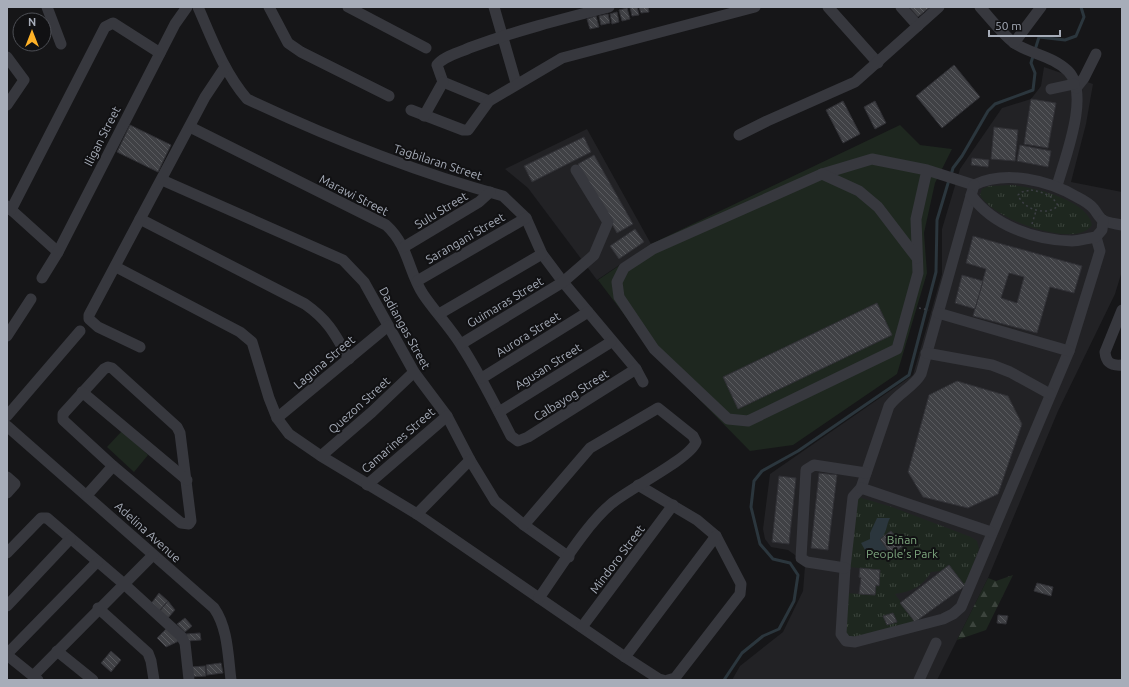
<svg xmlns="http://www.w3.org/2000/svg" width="1129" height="687" font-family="Ubuntu,sans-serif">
	<defs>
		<pattern id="grass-tufts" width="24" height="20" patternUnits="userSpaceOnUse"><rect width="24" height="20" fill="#1e271f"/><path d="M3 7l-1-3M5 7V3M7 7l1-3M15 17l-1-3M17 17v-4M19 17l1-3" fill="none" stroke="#3c443d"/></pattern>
		<pattern id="forest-firs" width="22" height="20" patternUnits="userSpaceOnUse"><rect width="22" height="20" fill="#1e271f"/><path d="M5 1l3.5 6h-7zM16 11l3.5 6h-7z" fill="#3c443d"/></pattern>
		<pattern id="building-back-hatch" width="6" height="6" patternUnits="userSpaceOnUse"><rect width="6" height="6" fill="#404145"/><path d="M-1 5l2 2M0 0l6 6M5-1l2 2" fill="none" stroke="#595a5e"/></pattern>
	</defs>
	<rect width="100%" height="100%" fill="#161618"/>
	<g fill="#222225">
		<polygon points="1044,67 1093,84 1086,124 1071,182 1122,192 1122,271 1115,294 1058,411 988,578 937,680 732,680 740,666 783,632 803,591 805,566 795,555 788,550 771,547 765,539 763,529 770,474 913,375 942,274 942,229 960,169 1002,108 1031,99 1041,86"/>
		<polygon points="587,129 651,244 597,280 528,188 505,169"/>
	</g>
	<g fill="url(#grass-tufts)">
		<path d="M1012,185c21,2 76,15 80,40 -15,25 -100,-6 -112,-30l2,-6 7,-3z"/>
		<path d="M858,497l34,10 79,30 6,4 2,8 -14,37 -16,-21 -8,6 -10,1c-9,15 -20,20 -36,22l20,28 -64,16 -5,-2v-43l29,2 1,-10h3l1,-15 -31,-3z"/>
	</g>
	<polygon fill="url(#forest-firs)" points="1013,575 986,630 957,640 988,578 996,581"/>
	<g fill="#1e271f">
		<polygon points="900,125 920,145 952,149 935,183 924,233 927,273 897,374 793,445 750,451 685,385 642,338 598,280 651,244"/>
		<polygon points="122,431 148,455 134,472 107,447"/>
	</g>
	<path fill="#2b363d" d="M877,518h13c-4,7 -3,16 -10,21l7,10 -6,7 -6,-2v-3l-3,-3 -7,2 -4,-7 9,-4v-6z"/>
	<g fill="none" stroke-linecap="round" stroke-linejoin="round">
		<g stroke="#2b363d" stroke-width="3">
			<polyline points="1035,50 1039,37 1065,40 1076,36 1084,17 1081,7"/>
			<polyline points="951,175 953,168 962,156 988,111 995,104 1033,90 1035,73 1031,63 1033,56"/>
			<polyline points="724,680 742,653 763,636 779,629 794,601 798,575 790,563 773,559 760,544 751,507 754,481 762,471 798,451 909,375 936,272 937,220 949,180"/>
		</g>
	</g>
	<g fill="url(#building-back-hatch)" stroke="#303035" fill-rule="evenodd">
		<polygon points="630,7 637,7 639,15 632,16"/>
		<polygon points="639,7 648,7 649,12 641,13"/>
		<polygon points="909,7 930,7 918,17"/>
		<polygon points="627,8 630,19 622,21 619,10"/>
		<polygon points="617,12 619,22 612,24 610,14"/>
		<polygon points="608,14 610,23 601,25 599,16"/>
		<polygon points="596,16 599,27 590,29 587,19"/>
		<polygon points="954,65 980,97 942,128 916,96"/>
		<polygon points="1031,99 1056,103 1048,148 1024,144"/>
		<polygon points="843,101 860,134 843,143 826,110"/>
		<polygon points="875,101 886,123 875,129 864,107"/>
		<polygon points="130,125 171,145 158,172 117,152"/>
		<polygon points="994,127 1018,130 1015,161 991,159"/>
		<polygon points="584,137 591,152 532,182 524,166"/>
		<polygon points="1020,145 1051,151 1048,167 1017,161"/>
		<polygon points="594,155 633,224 617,233 578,164"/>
		<polygon points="972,158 989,160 988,167 971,165"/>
		<polygon points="635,229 644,242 619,259 610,246"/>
		<path d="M973,236l109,30 -8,27 -24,-6 -13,46 -64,-17 13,-47 -20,-6zM1009,273l15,4 -7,26 -16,-5z"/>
		<polygon points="962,275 983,281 975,309 955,303"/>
		<polygon points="877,303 892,335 738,409 723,377"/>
		<polygon points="957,381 1008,396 1022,424 998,494 968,508 923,497 908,472 929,395"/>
		<polygon points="819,473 837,475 828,550 811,548"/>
		<polygon points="779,476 796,478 789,544 772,542"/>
		<polygon points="891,531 903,546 891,555 880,539"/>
		<polygon points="949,565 965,586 915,622 900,603"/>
		<polygon points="860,568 880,570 879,586 876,585 875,595 859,594 861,578 859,577"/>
		<polygon points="1037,583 1053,587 1051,596 1034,591"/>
		<polygon points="159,593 168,601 158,612 150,605"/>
		<polygon points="168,601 175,610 167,619 159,612"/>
		<polygon points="893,613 897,622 887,625 883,616"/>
		<polygon points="998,615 1008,616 1006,624 997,623"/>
		<polygon points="185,618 192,626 185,632 177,624"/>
		<polygon points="167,628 181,640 166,647 157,638"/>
		<polygon points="200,633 201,640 187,641 186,634"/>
		<polygon points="111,651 121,660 111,672 101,663"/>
		<polygon points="221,663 223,673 207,675 206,665"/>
		<polygon points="205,666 206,676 191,677 190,667"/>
	</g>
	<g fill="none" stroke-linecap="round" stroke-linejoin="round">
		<g stroke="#3d3f45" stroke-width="1.5" stroke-dasharray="2 3" stroke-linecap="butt">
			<path d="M1031,190c11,2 22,5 27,16 -12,11 -35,3 -40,-11l4,-3z"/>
			<polyline points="1032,224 1036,211"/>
			<polyline points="919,308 929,310"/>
		</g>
		<g stroke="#37383e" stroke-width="11">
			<polyline points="47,7 61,44"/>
			<path d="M198,7c14,32 26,65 49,92 83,39 168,73 256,97l23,22 16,36 21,28 73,87 7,13"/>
			<polyline points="269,7 288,43 301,52 389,96"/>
			<polyline points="348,7 426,48"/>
			<polyline points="494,7 516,83"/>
			<polyline points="828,7 878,63"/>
			<polyline points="901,7 918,26"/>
			<path d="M980,7c11,12 21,26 34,36 17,11 39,13 54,28 23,23 -4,89 -11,115"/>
			<polyline points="1014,43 1041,7"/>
			<polyline points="7,57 24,80 7,105"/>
			<polyline points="1076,88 1084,78 1096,54"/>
			<polyline points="1051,89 1074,84"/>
			<path d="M489,101l-46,-19 -6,-17c7,-9 22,-12 32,-17 46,-17 93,-29 140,-41"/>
			<polyline points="411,110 463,130 468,130 489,101 562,58 755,7"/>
			<polyline points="424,116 443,82"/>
			<path d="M190,127l196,98c23,21 22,46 37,69 12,18 27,33 38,51 19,29 34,60 50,91l7,5 10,-4 108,-68"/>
			<polyline points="739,135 767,121 855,82 939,7"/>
			<path d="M927,170l-11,49 2,54 -21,76 -149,72 -20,-2 -74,-70 -35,-52 -2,-15 7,-14 29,-19 169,-75 50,-15 55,11 47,15c32,-15 74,-5 103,12 6,3 13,7 17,12 3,4 6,10 10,12 6,2 12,3 18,4"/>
			<polyline points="822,174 859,191 878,207 917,258"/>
			<polyline points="162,180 343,260 364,282 414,372 447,416 470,460 495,501 524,525 569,557"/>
			<path d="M974,185l-53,189c-7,13 -23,19 -32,32l-28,82 -8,9 -8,71 -4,66 5,7 9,1 88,-23 10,-5 8,-7 108,-256 31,-100 -4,-14"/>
			<path d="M971,195c22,31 64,45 101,46 7,0 16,-3 24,-4l6,-7 1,-10"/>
			<polyline points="7,206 58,252"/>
			<polyline points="11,210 105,27 113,23 160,53"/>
			<path d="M140,219l165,85c24,17 30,30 44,55"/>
			<polyline points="404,247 479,202 490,192"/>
			<polyline points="116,267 240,332 252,342 269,398 277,418 289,434 321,456 417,514 625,657 659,679 663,680"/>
			<polyline points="42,278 58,252 175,24 187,7"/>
			<polyline points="417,281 526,218"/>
			<path d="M1122,310l-17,42c1,11 6,14 17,13"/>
			<polyline points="938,313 1069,351"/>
			<polyline points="439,314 542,254"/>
			<polyline points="7,336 31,299"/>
			<polyline points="461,344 563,282 594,255 608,222 576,170"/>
			<polyline points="140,347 98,327 89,319 89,315 205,97 225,67"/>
			<polyline points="926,353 992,365 1010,372 1050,394"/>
			<polygon points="108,367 112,368 177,427 180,433 191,521 189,524 181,523 113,466 63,420 63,414 104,369"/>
			<polyline points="482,378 588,312"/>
			<polyline points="82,392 187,480"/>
			<polyline points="499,412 611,342"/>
			<polyline points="7,416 80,331"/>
			<polyline points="277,418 388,326"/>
			<path d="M7,426l207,182c14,20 14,48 17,72"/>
			<polyline points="321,456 372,412 414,372"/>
			<polyline points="7,477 15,484 7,493"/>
			<polyline points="367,485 447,416"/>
			<polyline points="638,485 697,520 716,536 741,584 740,594 675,678 668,680"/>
			<polyline points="861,488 991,532"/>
			<polyline points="87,495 113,466"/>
			<polyline points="417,514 470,460"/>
			<path d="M524,525l66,-77 68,-40 35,28 3,6c-6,17 -68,47 -85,62 -26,22 -52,66 -72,94"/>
			<polyline points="7,553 41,518 47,518 124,584 181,636 185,643 189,680"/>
			<polyline points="845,568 807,562 801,558 806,470 814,465 866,473"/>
			<polyline points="7,606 70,539"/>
			<polyline points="98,608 148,653 151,661 154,680"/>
			<polyline points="582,627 673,505"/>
			<polyline points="57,651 93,680"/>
			<polyline points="7,654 97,562"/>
			<polyline points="7,655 38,680"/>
			<polyline points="625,657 716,536"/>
			<polyline points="33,676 153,555"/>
			<polyline points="919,680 936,643"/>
		</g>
	</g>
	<g text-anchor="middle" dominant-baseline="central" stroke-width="4" stroke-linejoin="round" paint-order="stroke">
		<g font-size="12" fill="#a7adb9" stroke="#111113">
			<text transform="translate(102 136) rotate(-63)">Iligan Street</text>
			<text transform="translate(438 162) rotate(18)">Tagbilaran Street</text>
			<text transform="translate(354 195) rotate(27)">Marawi Street</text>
			<text transform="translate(441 210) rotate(-31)">Sulu Street</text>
			<text transform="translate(465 238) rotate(-30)">Sarangani Street</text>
			<text transform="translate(505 302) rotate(-31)">Guimaras Street</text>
			<text transform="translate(405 328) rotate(61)">Dadiangas Street</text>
			<text transform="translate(528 334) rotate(-32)">Aurora Street</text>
			<text transform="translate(324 362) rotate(-40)">Laguna Street</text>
			<text transform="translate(548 366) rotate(-32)">Agusan Street</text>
			<text transform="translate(571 395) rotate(-32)">Calbayog Street</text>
			<text transform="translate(359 405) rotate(-42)">Quezon Street</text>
			<text transform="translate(398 440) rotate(-41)">Camarines Street</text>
			<text transform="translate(148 532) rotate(42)">Adelina Avenue</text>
			<text transform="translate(617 559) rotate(-53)">Mindoro Street</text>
		</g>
		<g font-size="12" fill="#7da67e" stroke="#111113">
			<text x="902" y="539">Biñan<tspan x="902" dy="14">People's Park</tspan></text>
		</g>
	</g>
	<rect width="1129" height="687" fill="none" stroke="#a7adb9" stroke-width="16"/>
	<g transform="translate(32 32)"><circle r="19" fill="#111113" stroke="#4d4f55"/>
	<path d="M0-3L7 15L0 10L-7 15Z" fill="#ffb227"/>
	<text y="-6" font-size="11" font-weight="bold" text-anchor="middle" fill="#a7adb9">N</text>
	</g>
	<path d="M989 30v6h71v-6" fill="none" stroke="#a7adb9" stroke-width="2"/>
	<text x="995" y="30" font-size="12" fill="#a7adb9" stroke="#111113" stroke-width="3" paint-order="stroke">50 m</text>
</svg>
